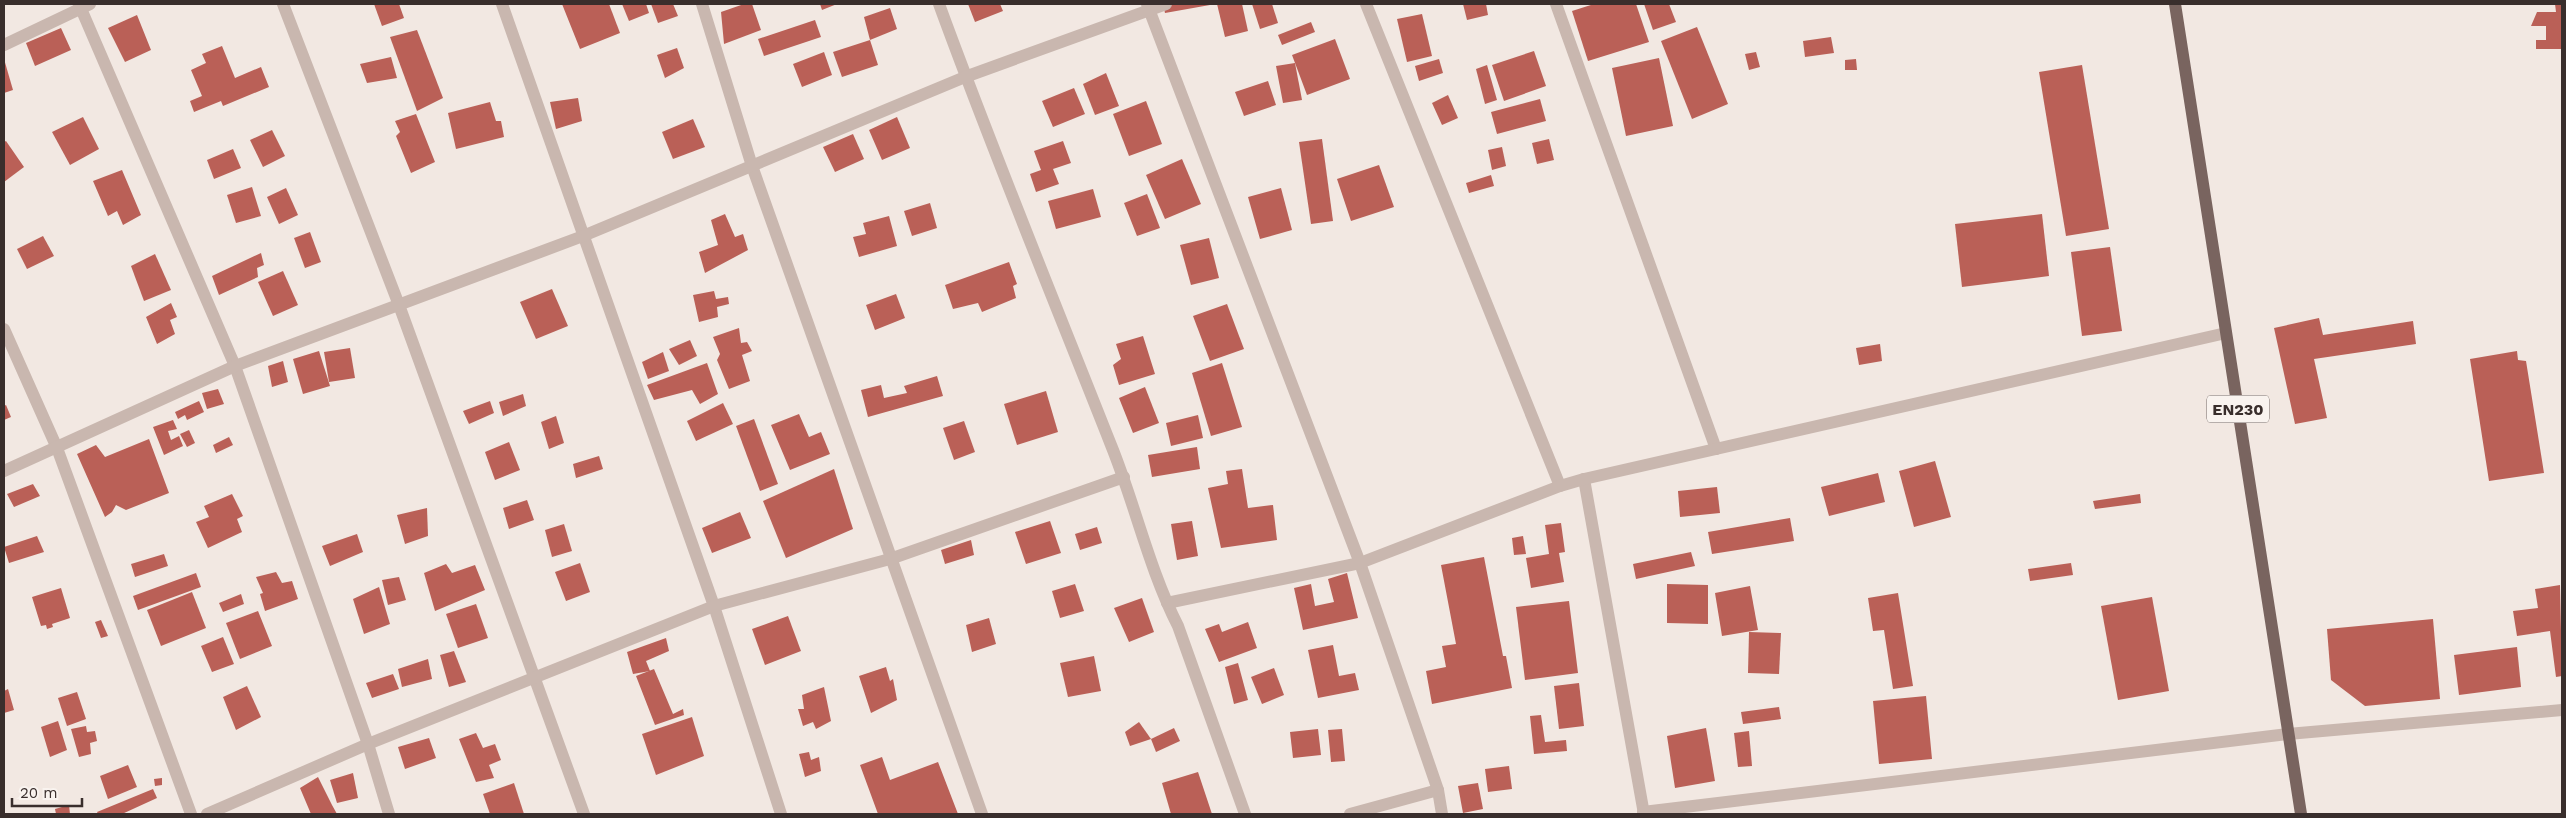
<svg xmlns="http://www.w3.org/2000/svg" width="2566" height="818" font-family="'Work Sans',sans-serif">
	<rect width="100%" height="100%" fill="#f2e8e2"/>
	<g fill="#ba6057">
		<polygon points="374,4 399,4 404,18 382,26"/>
		<polygon points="562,4 609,4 620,33 580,49"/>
		<polygon points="622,4 646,4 649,13 629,21"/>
		<polygon points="651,4 673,4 678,16 658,23"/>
		<polygon points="744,4 752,4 761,30 724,44 721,12"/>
		<polygon points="820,4 837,4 822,10"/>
		<polygon points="968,4 1000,4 1003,11 975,22"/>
		<polygon points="1163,4 1209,4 1210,5 1165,13"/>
		<polygon points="1217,4 1242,4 1248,31 1225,37"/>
		<polygon points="1252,4 1272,4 1278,23 1260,29"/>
		<polygon points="1463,4 1486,4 1488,15 1467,20"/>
		<polygon points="1594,4 1636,4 1649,42 1588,61 1572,11"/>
		<polygon points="1644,4 1669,4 1676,22 1653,30"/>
		<polygon points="2555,4 2562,4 2562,49 2536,49 2536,40 2546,40 2546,26 2531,26 2537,12 2556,12"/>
		<polygon points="890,8 897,29 870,40 864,17"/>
		<polygon points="1422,14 1432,56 1407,62 1397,19"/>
		<polygon points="137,15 151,50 125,62 108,28"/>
		<polygon points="815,20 821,37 764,56 758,39"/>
		<polygon points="1311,22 1315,32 1282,45 1278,35"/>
		<polygon points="1697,27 1728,104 1692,119 1661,41"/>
		<polygon points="61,28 71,50 35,66 26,43"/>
		<polygon points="417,30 443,98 417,111 390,37"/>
		<polygon points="1831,37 1834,53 1805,57 1803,41"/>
		<polygon points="1335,39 1350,79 1307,95 1292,55"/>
		<polygon points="870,40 878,65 842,77 833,52"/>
		<polygon points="222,46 235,78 261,67 269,87 223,106 221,101 194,112 190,101 202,96 191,70 206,63 202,54"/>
		<polygon points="677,48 684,68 665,78 657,55"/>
		<polygon points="1534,51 1546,86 1504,101 1492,65"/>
		<polygon points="824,52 832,75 802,87 793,64"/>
		<polygon points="1756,52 1760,67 1749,70 1745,54"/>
		<polygon points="391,57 397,78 367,83 360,64"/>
		<polygon points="1659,58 1673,126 1626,136 1612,68"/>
		<polygon points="4,59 13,90 4,93"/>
		<polygon points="1439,59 1443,73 1419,81 1415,66"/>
		<polygon points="1856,59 1857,70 1845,70 1845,60"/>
		<polygon points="1295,63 1302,100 1283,103 1276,66"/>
		<polygon points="1487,65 1497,100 1485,104 1476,69"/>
		<polygon points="2082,65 2109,229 2066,236 2039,72"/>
		<polygon points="1106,73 1119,106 1095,115 1083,84"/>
		<polygon points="1268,81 1276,105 1244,116 1235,92"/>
		<polygon points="1074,88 1085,114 1053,127 1042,101"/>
		<polygon points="1448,95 1458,118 1442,125 1432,103"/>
		<polygon points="578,98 582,121 556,129 550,102"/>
		<polygon points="1540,99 1546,121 1497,134 1491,112"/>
		<polygon points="1146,101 1162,144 1129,156 1113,114"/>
		<polygon points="490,102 496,121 501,121 504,137 456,149 448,113"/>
		<polygon points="416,114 435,162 411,173 396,136 400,132 395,121"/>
		<polygon points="83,117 99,149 70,165 52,132"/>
		<polygon points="897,117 910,148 882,160 869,130"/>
		<polygon points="693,119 705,147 673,159 662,132"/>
		<polygon points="272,130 285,156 263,167 250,140"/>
		<polygon points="853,134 864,159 835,172 823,147"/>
		<polygon points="1322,139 1333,221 1311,224 1299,142"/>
		<polygon points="1549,139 1554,160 1537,164 1532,143"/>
		<polygon points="6,141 24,167 4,182 4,142"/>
		<polygon points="1063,141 1071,163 1053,169 1059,184 1036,192 1030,174 1041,170 1034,151"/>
		<polygon points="1502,147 1506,166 1492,170 1488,150"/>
		<polygon points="233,149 241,168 214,179 207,160"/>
		<polygon points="1182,159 1201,204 1165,219 1146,175"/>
		<polygon points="1379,165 1394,207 1351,221 1337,179"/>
		<polygon points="122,170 141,215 123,225 117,211 108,216 93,181"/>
		<polygon points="1491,175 1494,186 1469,193 1466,183"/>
		<polygon points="252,187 261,216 236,223 227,195"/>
		<polygon points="286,188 298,215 279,224 267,197"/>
		<polygon points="1281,188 1292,230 1260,239 1248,197"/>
		<polygon points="1093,189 1101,217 1056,229 1048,201"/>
		<polygon points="1147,194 1160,228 1137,236 1124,203"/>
		<polygon points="930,203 937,228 912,236 904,211"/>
		<polygon points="725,214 735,237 743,234 748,250 705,273 699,252 718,245 711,220"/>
		<polygon points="2042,214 2049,276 1962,287 1955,224"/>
		<polygon points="889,216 897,246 859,257 853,237 866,234 863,223"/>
		<polygon points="310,232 321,262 305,268 294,238"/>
		<polygon points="43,236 54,256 27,269 17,249"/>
		<polygon points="1209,238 1219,278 1191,285 1180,245"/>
		<polygon points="2110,247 2122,331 2082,336 2071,252"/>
		<polygon points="261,253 264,265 257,268 258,277 219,295 212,276"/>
		<polygon points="155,254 171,290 144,301 131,266"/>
		<polygon points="1009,262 1017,284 1013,286 1016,298 982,312 978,303 953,309 945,285"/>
		<polygon points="283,271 298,305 273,316 258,282"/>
		<polygon points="552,289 568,326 536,339 520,302"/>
		<polygon points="714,291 716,299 728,297 729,304 717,307 718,317 699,322 693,295"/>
		<polygon points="896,294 905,318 875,330 866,305"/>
		<polygon points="171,303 177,317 170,320 175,334 157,344 146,317"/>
		<polygon points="1227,304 1244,349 1210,361 1193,316"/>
		<polygon points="2319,318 2323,335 2413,321 2416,344 2314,359 2327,418 2295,424 2274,328"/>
		<polygon points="739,328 741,343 747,342 752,351 742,355 750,381 729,389 717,360 720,354 713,337"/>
		<polygon points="1143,336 1155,374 1119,385 1113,365 1121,359 1116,344"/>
		<polygon points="690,340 697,356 679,365 669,349"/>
		<polygon points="1880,344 1882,361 1859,365 1856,348"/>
		<polygon points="350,348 355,378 329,382 324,352"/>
		<polygon points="319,351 330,386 303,394 293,359"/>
		<polygon points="2517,351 2518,360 2526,361 2544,473 2489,481 2470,359"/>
		<polygon points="663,352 669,371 648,379 642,362"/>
		<polygon points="283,361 288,382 272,387 268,366"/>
		<polygon points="707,363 718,394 700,404 692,390 654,400 647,385"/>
		<polygon points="1222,363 1242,427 1211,436 1192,373"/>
		<polygon points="937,376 943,396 868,417 861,390 881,385 884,398 907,393 904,386"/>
		<polygon points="1145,387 1159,423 1133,433 1119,398"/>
		<polygon points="218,389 224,404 207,409 202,393"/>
		<polygon points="1046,391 1058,432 1017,445 1004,404"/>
		<polygon points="523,394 526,406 503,416 499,402"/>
		<polygon points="199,401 204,412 187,420 185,415 178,419 175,412"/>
		<polygon points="490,401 494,413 469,424 463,411"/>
		<polygon points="723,403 733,424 696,441 687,421"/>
		<polygon points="6,405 11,417 4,420 4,406"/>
		<polygon points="799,414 809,437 821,432 830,454 790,470 771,425"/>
		<polygon points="1198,415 1203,438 1171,446 1166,423"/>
		<polygon points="556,416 564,443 549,449 541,422"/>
		<polygon points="754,419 778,484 760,491 736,426"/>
		<polygon points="173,420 177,429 168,431 171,440 179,436 183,446 164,455 153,427"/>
		<polygon points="964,421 975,452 954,460 943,428"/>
		<polygon points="189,430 195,443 187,447 180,434"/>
		<polygon points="229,437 233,445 216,453 213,445"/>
		<polygon points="149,439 169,493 126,510 116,505 112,512 105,517 77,454 96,445 105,457"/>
		<polygon points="509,442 520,470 495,480 485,452"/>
		<polygon points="1197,447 1200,469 1152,477 1148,455"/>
		<polygon points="599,456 603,469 576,478 573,464"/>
		<polygon points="1935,461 1951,517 1914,527 1899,471"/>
		<polygon points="834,469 853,529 786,558 763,501"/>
		<polygon points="1242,469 1248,508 1273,505 1277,540 1221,548 1208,488 1228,484 1226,471"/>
		<polygon points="1878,473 1885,502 1829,516 1821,487"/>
		<polygon points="33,484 40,496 14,507 7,494"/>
		<polygon points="1717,487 1720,513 1680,517 1678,491"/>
		<polygon points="232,494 243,516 237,519 242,532 208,548 196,522 209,517 204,506"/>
		<polygon points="2140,494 2141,503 2095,509 2093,501"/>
		<polygon points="527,500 534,520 509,529 503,508"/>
		<polygon points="427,508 428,536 405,544 397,515"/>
		<polygon points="740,512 751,538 712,553 702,528"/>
		<polygon points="1790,518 1794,541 1712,554 1708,532"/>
		<polygon points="1050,521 1061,553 1026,564 1015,532"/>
		<polygon points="1192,521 1198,556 1177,560 1171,524"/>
		<polygon points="1561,523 1565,552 1559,553 1564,582 1531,588 1526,558 1549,554 1545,525"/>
		<polygon points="564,524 572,551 552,557 545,530"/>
		<polygon points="1097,527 1102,543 1080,550 1075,534"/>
		<polygon points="357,534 363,552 330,566 322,546"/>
		<polygon points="37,536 44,552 9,563 4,547"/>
		<polygon points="1523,536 1526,554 1514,555 1512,538"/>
		<polygon points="971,540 974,555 945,564 941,550"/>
		<polygon points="1691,552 1695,566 1636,579 1633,564"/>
		<polygon points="164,554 168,566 135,577 131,564"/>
		<polygon points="1484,557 1503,656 1506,656 1512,688 1432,704 1426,671 1446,667 1442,646 1456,644 1441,565"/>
		<polygon points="580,563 590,592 566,601 555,572"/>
		<polygon points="2071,563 2073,575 2030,581 2028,569"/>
		<polygon points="446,564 452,573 475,565 485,590 435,611 424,573"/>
		<polygon points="276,572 282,583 292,581 298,599 265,611 260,594 263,593 256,577"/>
		<polygon points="196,573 201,587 138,610 133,596"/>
		<polygon points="1347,573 1358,618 1303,630 1294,588 1311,584 1315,606 1334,602 1328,579"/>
		<polygon points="399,577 406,600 388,605 382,580"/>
		<polygon points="1075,584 1084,611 1060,618 1052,591"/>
		<polygon points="1667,584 1708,585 1708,624 1667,623"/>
		<polygon points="2560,585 2562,676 2556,677 2550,631 2517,636 2513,611 2538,608 2535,589"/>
		<polygon points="1750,586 1758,630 1722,636 1715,593"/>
		<polygon points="379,587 390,624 364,634 353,599"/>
		<polygon points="61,588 70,618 52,624 53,627 47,629 46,625 41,626 32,597"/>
		<polygon points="192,592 206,628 161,646 147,610"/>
		<polygon points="1898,593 1913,686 1893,689 1884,630 1873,631 1868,598"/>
		<polygon points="241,594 244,604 223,612 219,603"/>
		<polygon points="2152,597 2169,691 2118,700 2101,606"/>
		<polygon points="1142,598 1154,632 1129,642 1114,608"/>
		<polygon points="1569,601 1578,673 1525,680 1516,607"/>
		<polygon points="476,604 488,638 458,648 446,614"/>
		<polygon points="258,611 272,646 240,659 226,623"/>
		<polygon points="788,616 801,651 765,665 752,629"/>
		<polygon points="989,618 996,644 972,652 966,625"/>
		<polygon points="2433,619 2440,699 2365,706 2331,680 2327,629"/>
		<polygon points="101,620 108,636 101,638 95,622"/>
		<polygon points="1248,622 1257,648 1219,662 1205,629 1219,624 1222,632"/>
		<polygon points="1749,632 1781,633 1779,674 1748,673"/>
		<polygon points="223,637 234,664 212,672 201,646"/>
		<polygon points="666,638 669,651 646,661 650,671 633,674 627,652"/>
		<polygon points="1333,645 1339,676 1355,673 1359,690 1318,698 1308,650"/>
		<polygon points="2517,647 2521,687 2459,695 2454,655"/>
		<polygon points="454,651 466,682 449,687 440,655"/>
		<polygon points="1094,656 1101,691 1068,697 1060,663"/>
		<polygon points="428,659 432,679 402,687 398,669"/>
		<polygon points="1238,663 1248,700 1234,704 1225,667"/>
		<polygon points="886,667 890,681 893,679 897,700 871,713 859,676"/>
		<polygon points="1274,668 1284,695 1262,704 1251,677"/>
		<polygon points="654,669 673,714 683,709 684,715 655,725 636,676"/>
		<polygon points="393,674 399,689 372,698 366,683"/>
		<polygon points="1579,683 1584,726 1559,729 1554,686"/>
		<polygon points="247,686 261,717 236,730 223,697"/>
		<polygon points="824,687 831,721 816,729 813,722 803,726 798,709 804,709 802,695"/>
		<polygon points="8,689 14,710 4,713 4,691"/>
		<polygon points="77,692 86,719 67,726 58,698"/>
		<polygon points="1926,696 1932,759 1879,764 1873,701"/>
		<polygon points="1779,707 1781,719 1743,724 1741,712"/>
		<polygon points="1541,715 1545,742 1566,740 1567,751 1534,754 1530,716"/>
		<polygon points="692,717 704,756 656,775 642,734"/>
		<polygon points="58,721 67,750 50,757 41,727"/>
		<polygon points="1139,722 1151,739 1130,746 1125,732"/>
		<polygon points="86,726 87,732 95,731 97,741 90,743 91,754 79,757 71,729"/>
		<polygon points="1174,728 1180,741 1156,752 1151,739"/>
		<polygon points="1706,728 1715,781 1675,788 1667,736"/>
		<polygon points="1318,729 1321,755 1293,758 1290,732"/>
		<polygon points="1342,729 1345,761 1331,762 1328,730"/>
		<polygon points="1749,731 1752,766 1738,767 1734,733"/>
		<polygon points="476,733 483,748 495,744 501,760 489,765 494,778 476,782 459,739"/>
		<polygon points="429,738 436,758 405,769 398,747"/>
		<polygon points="809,752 811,760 819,757 821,771 805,777 799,754"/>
		<polygon points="882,757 890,780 938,762 958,814 878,814 860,765"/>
		<polygon points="128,765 137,787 108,799 100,776"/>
		<polygon points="1509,766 1512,789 1488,792 1485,769"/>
		<polygon points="1198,772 1212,814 1171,814 1162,783"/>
		<polygon points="353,773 358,798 337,803 330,780"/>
		<polygon points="318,777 332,805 337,814 311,814 300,788"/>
		<polygon points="162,778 162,785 155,786 154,779"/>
		<polygon points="514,783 524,814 490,814 483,794"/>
		<polygon points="1478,783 1483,809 1463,813 1458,786"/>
		<polygon points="153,789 157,798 122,814 98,814 97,812"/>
		<polygon points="69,805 70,814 56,814 55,809"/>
	</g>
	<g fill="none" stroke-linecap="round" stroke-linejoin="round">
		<g stroke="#c9b7af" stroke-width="12">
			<polyline points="79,4 235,366 368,744 389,814"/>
			<polyline points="283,4 399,305 584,814"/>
			<polyline points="502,4 714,606 781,814"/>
			<polyline points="702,4 752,166 982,814"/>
			<path d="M939,4c54,148 114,294 172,441 24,59 38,124 67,181l67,188"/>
			<polyline points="1147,4 1360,563 1438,790 1442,814"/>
			<polyline points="1366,4 1560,486"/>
			<polyline points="1556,4 1716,449"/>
			<polyline points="4,45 90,4"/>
			<polyline points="4,329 57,448 191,814"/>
			<polyline points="4,471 235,366 583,236 965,77 1166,4"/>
			<polyline points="1584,479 1644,814"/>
			<polyline points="1167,603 1360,563 1560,486 1584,479 2226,333"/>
			<polyline points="1643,812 2288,734 2562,710"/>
			<polyline points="207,814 368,744 714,606 890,559 1124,477"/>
			<polyline points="1350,814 1438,790"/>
		</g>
		<polyline stroke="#79645f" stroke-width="12" points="2175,4 2301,814"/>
	</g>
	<g text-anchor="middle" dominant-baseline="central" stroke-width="4.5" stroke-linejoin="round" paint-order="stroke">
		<rect fill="#f9f3ef" stroke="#736966" stroke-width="1" x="2207" y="395.5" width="62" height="27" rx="4"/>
		<g font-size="16" font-weight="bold" fill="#392e2c">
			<text x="2238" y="409">EN230</text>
		</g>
	</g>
	<rect width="2566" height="818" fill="none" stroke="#392e2c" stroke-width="10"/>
	<path d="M12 798v8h70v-8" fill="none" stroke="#392e2c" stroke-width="2.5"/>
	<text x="20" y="798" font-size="15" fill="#392e2c" stroke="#f9f3ef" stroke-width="4" paint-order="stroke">20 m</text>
</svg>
